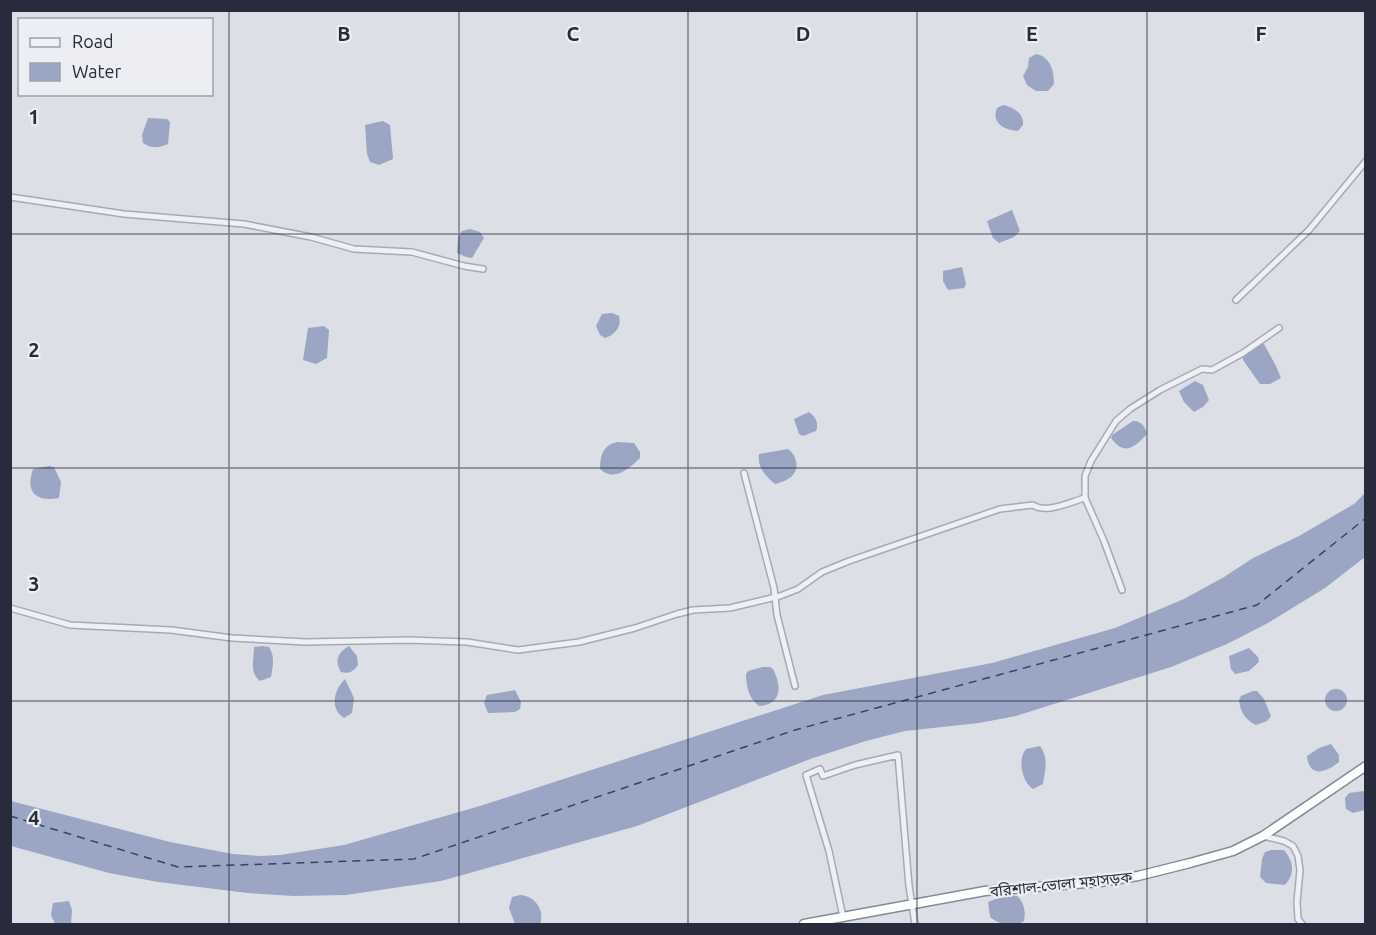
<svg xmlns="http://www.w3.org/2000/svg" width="1376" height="935" font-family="Ubuntu,'Noto Sans Bengali',sans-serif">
	<rect width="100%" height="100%" fill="#dddfe6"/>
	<g fill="#9aa6c4">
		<path d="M1036,54c15,3 18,17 18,30l-6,7h-12l-9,-6 -4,-9 5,-9 1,-9z"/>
		<path d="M1003,105c10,2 21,8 20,20l-5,6c-14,-1 -27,-8 -21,-23z"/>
		<path d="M148,118l19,1 3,3 -2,22c-10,4 -16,5 -25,-1l-1,-8z"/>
		<polygon points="383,121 390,125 393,159 379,165 370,162 367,154 365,125"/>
		<polygon points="1012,210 1020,231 1014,237 999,243 993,238 987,221"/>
		<polygon points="470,229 480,232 484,238 472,258 466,257 457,253 458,237 462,231"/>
		<polygon points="962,267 966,284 964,288 948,290 943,281 943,271"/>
		<path d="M612,313l7,3c3,10 -4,19 -14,22l-5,-3 -4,-9 6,-12z"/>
		<polygon points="324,326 329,330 327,358 316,364 303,360 308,328"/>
		<polygon points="1258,344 1264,344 1276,366 1281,378 1270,384 1260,384 1243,360 1243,354"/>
		<polygon points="1195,381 1203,385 1209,400 1203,407 1194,412 1184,402 1179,391"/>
		<path d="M809,412c7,5 10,12 7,19l-13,5 -4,-2 -5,-15z"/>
		<path d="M1133,421c8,-1 12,6 14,13 -13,14 -23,22 -36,4l1,-3z"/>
		<path d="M617,442l17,1 6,9v6c-11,11 -26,24 -40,11 0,-13 3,-24 17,-27z"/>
		<path d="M788,449c5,4 6,6 8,12 3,15 -10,20 -21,23 -10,-8 -18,-17 -16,-30z"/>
		<path d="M49,466l5,1 7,15 -2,16c-23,4 -34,-5 -26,-29z"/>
		<polygon points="1365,493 1365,557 1325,588 1268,623 1227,644 1171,667 1016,716 979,723 905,731 866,741 813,758 637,826 441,881 346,895 293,896 248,893 158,882 109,873 11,846 11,801 170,842 233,854 259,856 280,855 344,845 480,806 823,695 992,663 1115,628 1184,599 1224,577 1253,558 1299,536 1354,504"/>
		<path d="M262,646l7,1c6,9 4,19 2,30l-11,4c-11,-9 -6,-20 -6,-34z"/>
		<path d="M349,646l8,10 1,9c-5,7 -9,9 -17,7 -7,-11 -3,-20 8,-26z"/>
		<polygon points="1249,648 1258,657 1259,662 1249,671 1235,674 1231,669 1229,656"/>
		<path d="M763,667h7l3,2c9,17 9,36 -14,37 -10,-7 -13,-20 -13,-32l2,-3z"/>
		<path d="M345,679l9,19 -2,15 -8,5c-15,-10 -10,-28 1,-39z"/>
		<circle cx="1336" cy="700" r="11"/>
		<polygon points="515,690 521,702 520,709 515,712 488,713 484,703 487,695"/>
		<path d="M1253,691h4l7,8 7,17 -4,5 -11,4c-11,-5 -16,-14 -17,-25l2,-4z"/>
		<path d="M1331,744l8,11v7c-12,10 -30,17 -32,-6l12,-8z"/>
		<path d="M1040,746c9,12 5,24 3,38l-10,5c-11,-7 -16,-30 -7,-40z"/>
		<polygon points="1364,791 1365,810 1353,813 1346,809 1345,798 1349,793"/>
		<path d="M1271,850h13c10,12 11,24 1,35l-19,-2 -6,-6 2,-18 3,-7z"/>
		<path d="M520,895c15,1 25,15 20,29h-25l-6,-16 3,-11z"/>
		<path d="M1006,895l11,1c7,6 9,16 7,25 -12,7 -24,4 -34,-4l-2,-15z"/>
		<polygon points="69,901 72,910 71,924 55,924 51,915 53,903"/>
	</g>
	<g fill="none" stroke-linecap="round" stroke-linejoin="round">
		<polyline stroke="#35426c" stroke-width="1.5" stroke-dasharray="8 6" stroke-linecap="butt" points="10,816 178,867 414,859 795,730 1257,605 1366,518"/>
		<defs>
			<g id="minor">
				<polyline points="10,197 124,214 244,224 311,237 354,249 412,252 464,266 483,269"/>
				<polyline points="1236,300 1309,230 1366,161"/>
				<polyline points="744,473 774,588 777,615 795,686"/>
				<polyline points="1085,498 1085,476 1091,461 1116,421 1130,409 1160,390 1202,369 1212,370 1243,353 1279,328"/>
				<path d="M10,608l60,17 101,5 61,8 73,4 103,-2 59,2 51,8 61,-8 56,-14 42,-14 16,-4 37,-2 50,-12 18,-7 24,-17 27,-11 151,-52 33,-4c13,9 37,-3 52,-7l19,43 18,49"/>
				<polyline points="1263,836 1284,841 1293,846 1298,856 1300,870 1297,902 1298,919 1302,924"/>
				<polyline points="843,917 829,851 806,775 820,769 823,776 855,765 898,755 909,886 915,924"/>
			</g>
			<polyline id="trunk" points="804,924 985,891 1100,882 1138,876 1190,863 1233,851 1263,836 1366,766"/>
		</defs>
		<use href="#minor" stroke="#a7a9b3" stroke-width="8"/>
		<use href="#trunk" stroke="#868a9b" stroke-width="11"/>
		<use href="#minor" stroke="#eff0f5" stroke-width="5"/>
		<use href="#trunk" stroke="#fff" stroke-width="8"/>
	</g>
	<path fill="none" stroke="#282b3b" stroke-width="1.5" stroke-opacity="0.55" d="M229,10v914M459,10v914M688,10v914M917,10v914M1147,10v914M10,234h1356M10,468h1356M10,701h1356"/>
	<g text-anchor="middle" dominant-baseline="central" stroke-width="4.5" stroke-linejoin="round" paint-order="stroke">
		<g font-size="15" fill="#282b3b" stroke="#eceef4">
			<text transform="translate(1061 884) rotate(-6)">বরিশাল-ভোলা মহাসড়ক</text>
		</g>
	</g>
	<g font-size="20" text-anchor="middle" font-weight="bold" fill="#282b3b" stroke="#eceef4" stroke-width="4.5" stroke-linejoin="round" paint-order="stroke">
		<text x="344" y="41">B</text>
		<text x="573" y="41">C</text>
		<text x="803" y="41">D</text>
		<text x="1032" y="41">E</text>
		<text x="1261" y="41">F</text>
		<text x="34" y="124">1</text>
		<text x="34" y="357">2</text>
		<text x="34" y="591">3</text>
		<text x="34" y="825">4</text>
	</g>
	<rect width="1376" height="935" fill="none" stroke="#282b3b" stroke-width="24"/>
	<rect x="18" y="18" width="195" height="78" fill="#eceef4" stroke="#9ea0aa" stroke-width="1.5"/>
	<rect x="30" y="38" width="30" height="9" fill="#eff0f5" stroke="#9ea0aa" stroke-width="1.5"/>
	<text x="72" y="48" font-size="18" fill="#282b3b">Road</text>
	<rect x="30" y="63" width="30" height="18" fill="#9aa6c4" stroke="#9ea0aa" stroke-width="1.5"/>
	<text x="72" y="78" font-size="18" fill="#282b3b">Water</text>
</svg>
